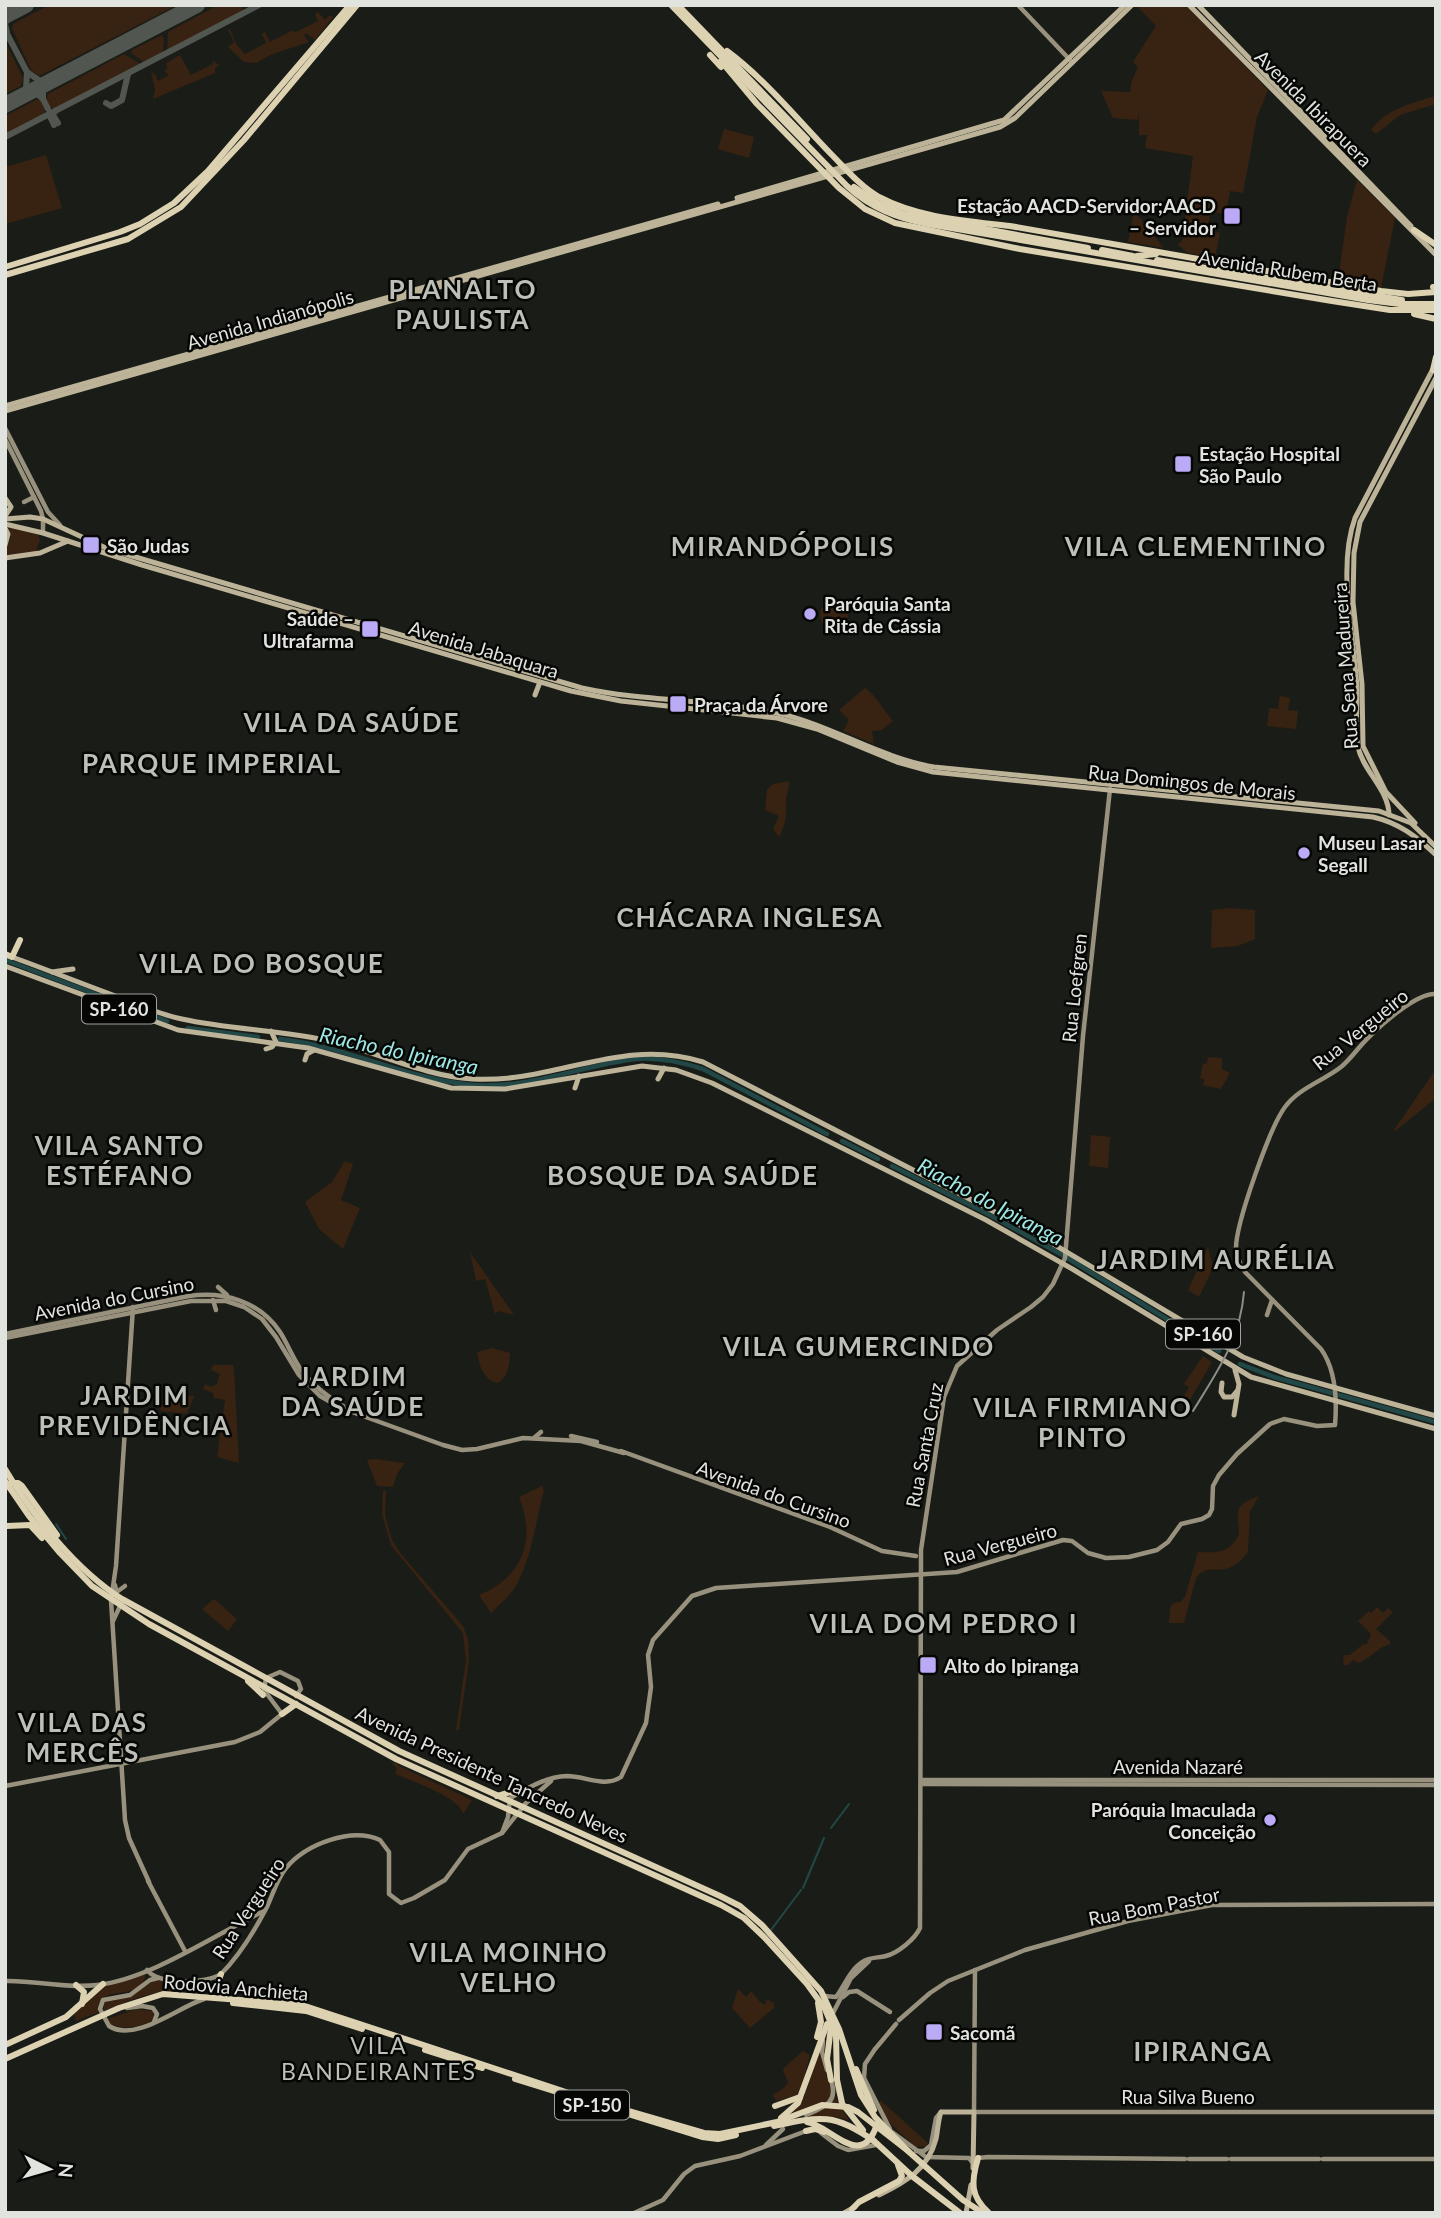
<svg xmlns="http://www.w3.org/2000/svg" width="1441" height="2218" font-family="Lato,sans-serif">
	<rect width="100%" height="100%" fill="#1a1d17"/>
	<g fill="#382211">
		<polygon points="49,5 177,5 39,76 31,70 12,28 13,24"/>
		<polygon points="218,5 243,5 242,12 167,52 168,32"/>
		<polygon points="1136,5 1186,5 1268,90 1257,117 1243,193 1230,191 1226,214 1211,212 1207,230 1220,233 1215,258 1188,253 1178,245 1182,241 1193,156 1145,148 1147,135 1139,135 1139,111 1138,120 1113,118 1101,91 1130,92 1131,83 1138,67 1133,62 1156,26"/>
		<polygon points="318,12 325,20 329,15 333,17 315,40 306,33 304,35 309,42 270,55 256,63 244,62 228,47 234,42 228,30 230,29 236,44 245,54 266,43 262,34 265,32 270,42 291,31 296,32 318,21 315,14"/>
		<polygon points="162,35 164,39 163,53 145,63 131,53 132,50"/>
		<polygon points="5,41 23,78 21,86 5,94"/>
		<polygon points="124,54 141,64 59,107 54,109 49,107 46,99 48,94"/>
		<polygon points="180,55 191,75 213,64 213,61 219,65 215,68 215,73 153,99 155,90 151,71 156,76 158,75 156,78 158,81 169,75 164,71 167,69 166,63"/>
		<path d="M1436,96v8l-36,11 -24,19 -5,-4c15,-21 41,-27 65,-34z"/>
		<polygon points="36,100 41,100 45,108 44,114 5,135 5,116"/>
		<polygon points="724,129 754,137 749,158 718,149"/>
		<polygon points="46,155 62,208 5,224 5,167"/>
		<polygon points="1357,180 1395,218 1381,288 1338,281 1347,217"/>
		<polygon points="1134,211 1164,248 1128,242"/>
		<polygon points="8,526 38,535 40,539 36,552 5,557 5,549 11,538"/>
		<circle cx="834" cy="615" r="14"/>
		<path d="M865,688c9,5 20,24 28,33l-11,9 -10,1 2,13 -31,-13 6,-11 -10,-10z"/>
		<polygon points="1280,696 1290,698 1288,710 1298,711 1296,729 1267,726 1269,708 1282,709 1278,708"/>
		<path d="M789,781c1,9 -4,14 -3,23 0,15 0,19 -7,33l-6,-8 6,-13 -14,-6 2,-20 6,-6z"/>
		<polygon points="1230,908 1255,910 1255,939 1238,946 1211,948 1212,910"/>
		<polygon points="1208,1057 1222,1058 1222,1069 1230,1073 1221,1089 1202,1085 1205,1080 1200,1078 1203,1064 1207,1063"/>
		<polygon points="1436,1069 1436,1098 1394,1132 1394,1130"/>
		<polygon points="1091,1135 1110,1137 1108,1168 1089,1166"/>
		<polygon points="345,1161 353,1164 341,1200 360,1208 343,1249 319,1229 305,1202 332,1182"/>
		<polygon points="1208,1247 1213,1268 1199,1297 1188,1290"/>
		<polygon points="470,1252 514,1315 499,1311 495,1314 485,1279 476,1281"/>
		<path d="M492,1348l18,5c0,11 -2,24 -12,30 -15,-3 -19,-18 -21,-31z"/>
		<polygon points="1203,1356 1212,1362 1190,1400 1184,1396 1189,1387 1184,1384"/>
		<polygon points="213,1365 233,1365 234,1369 239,1463 217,1457 225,1400 214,1398 213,1393 203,1389 205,1384 211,1387 217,1384 220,1374 211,1370"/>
		<polygon points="164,1393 194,1396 187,1414 160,1411"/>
		<polygon points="375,1459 405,1463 397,1474 393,1487 377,1486 367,1460"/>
		<path d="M542,1486l2,4c-8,30 -12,66 -27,94 -6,11 -17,20 -26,29l-12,-18c43,-17 58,-55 40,-98z"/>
		<polygon points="383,1491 386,1491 385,1515 392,1540 401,1554 463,1626 468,1639 469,1660 459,1730 456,1730 466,1660 463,1633 391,1545 382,1514"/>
		<path d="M1259,1496l-9,15 -2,41c-5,6 -11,13 -19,16 -13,4 -24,-3 -33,10l-12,45h-15l1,-15 3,-5 7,-1 5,-5 13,-45c18,1 34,1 41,-19 -2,-25 -5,-27 20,-37z"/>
		<polygon points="214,1599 237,1619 228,1631 202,1609"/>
		<path d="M1377,1607l6,6 5,-5 5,4 -17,17 14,12v3c-15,5 -20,15 -32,19l-5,-3 -5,5h-4l-1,-5 1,-5h6l12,-10 5,-1 4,-10 -13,-13 11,-10 2,2z"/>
		<path d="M395,1762l6,5 71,33 -9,14c-2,-16 -53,-34 -68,-40l2,-6 -5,-4z"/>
		<path d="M146,1974c-7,31 -50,7 -47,38l-23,9 -2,-7 29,-29z"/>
		<path d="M156,1979l28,4 3,5 -2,3c-31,-1 -54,8 -81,20v-9l25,-5z"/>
		<polygon points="738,1989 746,1997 751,1991 760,2002 765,2005 767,1999 774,2003 774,2008 750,2028 732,2008"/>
		<path d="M137,2009l15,2 3,7c-12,10 -33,12 -47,5l-1,-4z"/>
		<polygon points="803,2051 810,2055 802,2086 797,2095 776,2101 773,2095 784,2088 788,2082 783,2070 784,2068"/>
		<path d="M819,2052l12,38 18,30c-20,-6 -38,-2 -58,-5l13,-18z"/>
		<path d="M880,2100l48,43 -2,3 -10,1c-12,-11 -38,-31 -36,-47z"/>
	</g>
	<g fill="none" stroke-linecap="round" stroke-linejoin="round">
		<g stroke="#214847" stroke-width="2">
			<polyline points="56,1524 66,1539"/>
			<polyline points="831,1828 849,1804"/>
			<polyline points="803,1888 824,1838"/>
			<polyline points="771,1930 801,1890"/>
		</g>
		<g stroke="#214847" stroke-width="4.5">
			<polyline points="5,960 167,1021"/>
			<polyline points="188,1028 258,1037"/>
			<path d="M280,1039c66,7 126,40 192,46 56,4 108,-19 163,-26 23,-2 46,3 68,10l124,65"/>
			<polyline points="842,1141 878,1159"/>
			<polyline points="892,1166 988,1214 1064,1256 1219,1351"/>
			<polyline points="1240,1364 1274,1377 1436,1422"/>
		</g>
		<g stroke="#525650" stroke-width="6">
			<polyline points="5,30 27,72"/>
			<polyline points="7,32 5,24 10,14"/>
			<polyline points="28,93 37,94 43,99 43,90 48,83"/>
			<polyline points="43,99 48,109"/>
			<polyline points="15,100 26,89 27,72 40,81 54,80"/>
			<polyline points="106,103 111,106 122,100 128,74"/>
			<polyline points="55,111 53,115 58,123"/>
			<polyline points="49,114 54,125"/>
			<polyline points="5,137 259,5"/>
		</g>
		<g stroke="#525650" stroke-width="16">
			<polyline points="5,16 26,5"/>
			<polyline points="5,105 197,5"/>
		</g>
		<g stroke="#98917d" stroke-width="4.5">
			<polyline points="1018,5 1070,60"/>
			<polyline points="5,428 48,512 60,525"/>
			<polyline points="5,439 41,511 43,519 43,533"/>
			<polyline points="24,502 34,497"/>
			<polyline points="218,1287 227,1295"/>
			<polyline points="213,1300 216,1310"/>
			<polyline points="133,1307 116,1566 111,1600 125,1820 129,1838 149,1882"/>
			<polyline points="1267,1315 1272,1300"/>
			<path d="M5,1334l184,-38c35,-5 70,5 91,36 9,14 14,30 25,43 10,12 25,23 38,31"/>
			<polyline points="5,1338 191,1301 226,1301 244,1307 262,1319 276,1337 299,1375 320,1396 341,1408 443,1445 462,1450 477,1449 523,1438 581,1441 624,1453"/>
			<polyline points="571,1436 597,1442"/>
			<polyline points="535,1437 541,1432"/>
			<polyline points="621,1451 830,1527 882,1551 916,1556"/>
			<polyline points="115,1585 116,1590 118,1591 125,1586"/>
			<polyline points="113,1621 121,1604"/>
			<polyline points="282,1714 264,1690 266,1678 280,1672 298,1681 301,1689 296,1696"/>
			<polyline points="921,1780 1436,1780"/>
			<polyline points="921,1784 1436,1785"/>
			<polyline points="5,1786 235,1742 260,1732 282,1714"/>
			<path d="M502,1833l6,-16 2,-19c18,-10 35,-21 57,-22 18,0 38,12 54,1l25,-54 5,-36 -3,-32 5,-15 39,-44 24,-8 241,-16 106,-32 9,1 16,12 18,5 23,-1 28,-7 11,-8 13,-18 21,-5 7,-4 3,-6 1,-23 6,-11 18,-21 33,-30 14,-5 33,7 18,-1c2,-24 1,-55 -14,-76l-76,-77c-5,-8 -9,-15 -9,-24 0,-25 34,-121 49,-141 14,-19 38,-26 56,-40 11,-9 18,-21 29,-31 13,-13 48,-44 66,-42"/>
			<polyline points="148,1881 185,1951"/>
			<path d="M147,1970c11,15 59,14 74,4 18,-18 34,-44 46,-67 6,-13 10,-28 19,-39 20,-24 65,-41 94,-28l9,12v42l12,9 13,-5 31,-18 23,-31 34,-16 24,-30 25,-22"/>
			<polyline points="975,1970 974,2112 1436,2112"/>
			<path d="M158,1978l-8,2 -20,15 -27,5 -3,9 9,17c26,17 69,-19 95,-27"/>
			<path d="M5,1981c30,-1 62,8 92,4 54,-6 117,-50 167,-74"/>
			<path d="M824,1996l12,1c9,-12 14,-28 28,-36 7,-4 14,-3 22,-5 12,-3 29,-17 34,-28l1,-378 23,-153 13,-31 40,-36 34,-23 12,-10 10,-13 12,-26 18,-222 27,-247"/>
			<polyline points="843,1997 849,1992 857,1991 890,2012"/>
			<polyline points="127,2008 142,2006 153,2008 157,2014 154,2022"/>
			<polyline points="833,2013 851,1978 869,1961"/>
			<polyline points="899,2020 930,1993 948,1981 1025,1950 1128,1921 1212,1905 1436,1904"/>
			<polyline points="823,2041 822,2052 827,2070"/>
			<polyline points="876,2048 896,2024"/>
			<polyline points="875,2049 865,2064 864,2078 890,2129"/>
			<path d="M806,2115c19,-8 34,-13 24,-37"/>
			<polyline points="892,2132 926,2157 969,2158 973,2163 978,2158 988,2157 1185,2159"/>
			<polyline points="821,2133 838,2146 848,2150 876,2145"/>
			<polyline points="766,2145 783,2129"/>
			<polyline points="916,2151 924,2151 931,2145 936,2118 941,2112"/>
			<polyline points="1189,2159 1227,2159"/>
			<polyline points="1231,2159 1319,2159"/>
			<polyline points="1323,2159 1436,2159"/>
			<polyline points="634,2213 663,2200 684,2174 695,2166 740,2156 806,2131"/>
		</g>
		<g stroke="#bcb398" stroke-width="5">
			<polyline points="1189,5 1436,255"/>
			<polyline points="1198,5 1411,226"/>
			<polyline points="737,198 1004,120 1125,5"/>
			<polyline points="5,406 718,204"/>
			<polyline points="5,411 1000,127 1015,118 1132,5"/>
			<polyline points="5,498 11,507 5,516"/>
			<path d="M5,519l25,-2 13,2 65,30 474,139c64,14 131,11 195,25 54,12 103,45 157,54l445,44 32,12 25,24"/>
			<path d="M5,524l38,9 99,32 429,126 50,10 156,17 40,11 80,33 36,10 440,45c26,6 43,19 63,38"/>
			<polyline points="5,528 8,534 5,545"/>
			<polyline points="5,558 40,553 68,541"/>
			<polyline points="535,695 540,682"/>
			<path d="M1389,815c0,-25 -26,-44 -31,-68 -4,-18 0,-40 -1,-59 -3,-51 -20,-121 -2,-170l79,-151"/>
			<polyline points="1415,823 1386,792 1363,746 1362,684 1353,602 1354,553 1360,522 1436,378"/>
			<path d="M12,957c36,13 73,28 109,41 20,8 40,17 61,21 50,11 102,11 152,23 46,11 90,34 138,37 83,5 148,-43 231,-17l325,167 215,128 43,17 150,42"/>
			<polyline points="5,966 178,1030 308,1048 451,1088 505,1089 642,1066 676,1070 712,1083 986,1220 1074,1270 1251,1377 1436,1429"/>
			<polyline points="52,972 73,969"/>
			<polyline points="266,1049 272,1047 276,1042 271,1031"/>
			<polyline points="305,1060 307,1054 314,1050"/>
			<polyline points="658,1079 664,1068"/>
			<polyline points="575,1088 579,1076"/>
			<polyline points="1222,1383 1221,1392 1224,1397 1232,1397 1237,1391"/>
			<polyline points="1234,1415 1239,1384 1235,1370"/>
			<path d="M879,2195c27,-13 49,-26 57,-56 2,-9 2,-19 5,-27h33l-1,56"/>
			<polyline points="844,2213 855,2207"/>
			<polyline points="966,2213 971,2185"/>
		</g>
		<g stroke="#dcd1b1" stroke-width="6">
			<path d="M671,5l176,181c24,22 50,32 81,38l440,76 32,4h36"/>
			<polyline points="678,5 807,139"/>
			<path d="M727,51c39,29 70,68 104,103 15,15 29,32 48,43 39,21 88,24 131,29l371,65 27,3 28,-2"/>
			<polyline points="710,55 721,67"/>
			<polyline points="721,61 757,104 839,188 865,209 895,223 1020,249 1332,301 1390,310 1436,310"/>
			<polyline points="854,187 878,203 904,214 1088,248"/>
			<polyline points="1414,230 1436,245"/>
			<polyline points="1102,250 1133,256"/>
			<polyline points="1137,256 1156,254"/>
			<polyline points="1157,260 1402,300"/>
			<polyline points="5,267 120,232 140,224 174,203 208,171 350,5"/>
			<polyline points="5,275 128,239 181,207 244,140 357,5"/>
			<polyline points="1433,287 1436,287"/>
			<polyline points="1414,314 1436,319"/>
			<polyline points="1433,370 1436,357"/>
			<polyline points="5,954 12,957 20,940"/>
			<path d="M5,1469c27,46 72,102 117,130l277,152 321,145 20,10 22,19 59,66 18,38 22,66 14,22 33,34"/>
			<polyline points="5,1481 29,1516 60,1553 92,1586 149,1624 396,1759 721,1905 744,1918 764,1937 807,1984 825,2009 836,2035 837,2080 842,2103"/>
			<polyline points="11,1483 18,1483 22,1486 57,1535"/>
			<polyline points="7,1526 30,1525 42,1538"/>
			<polyline points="248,1681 263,1695"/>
			<polyline points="282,1714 296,1704"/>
			<polyline points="497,1796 510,1792 518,1794"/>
			<polyline points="221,1974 216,1988 223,1997"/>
			<polyline points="76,1985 84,1992 82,2004"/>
			<polyline points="233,2003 306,2011 362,2029"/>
			<polyline points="831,2027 827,2059 831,2080"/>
			<polyline points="817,2037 821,2022 818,2003"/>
			<polyline points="5,2045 66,2017 103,1984"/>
			<polyline points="425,2050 482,2068"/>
			<polyline points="5,2059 119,2008 163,1994 302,2005 587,2099 704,2133 720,2134 777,2122 822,2105 848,2107 858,2112 908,2151 963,2200 983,2213"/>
			<polyline points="856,2069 874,2110"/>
			<polyline points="515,2079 702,2137 718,2139 736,2135"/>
			<polyline points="775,2106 800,2097"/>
			<polyline points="844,2106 863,2130"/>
			<polyline points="781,2118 798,2103 827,2024"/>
			<path d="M807,2122c23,3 55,50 70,2"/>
			<path d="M774,2126c47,-10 60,-13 100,15"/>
			<polyline points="806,2131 815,2129 824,2132"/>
			<polyline points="873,2140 912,2176 960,2213"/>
			<path d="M978,2158c-7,24 -8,38 11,55"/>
			<polyline points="852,2209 859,2202 899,2181 902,2176 898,2165"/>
		</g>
		<path stroke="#8b8e89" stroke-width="2" d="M1193,1411c25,-41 47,-71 51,-119"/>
	</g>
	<g fill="#bbaaf6" stroke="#060705" stroke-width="2.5">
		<rect x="1223" y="207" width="18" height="18" rx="3.5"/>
		<rect x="1174" y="455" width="18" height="18" rx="3.5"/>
		<rect x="82" y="536" width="18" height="18" rx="3.5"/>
		<circle cx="810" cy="614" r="7"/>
		<rect x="361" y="620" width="18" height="18" rx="3.5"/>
		<rect x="669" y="695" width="18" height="18" rx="3.5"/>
		<circle cx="1304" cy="853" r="7"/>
		<rect x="919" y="1656" width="18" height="18" rx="3.5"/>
		<circle cx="1270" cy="1820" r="7"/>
		<rect x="925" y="2023" width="18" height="18" rx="3.5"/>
	</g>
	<g text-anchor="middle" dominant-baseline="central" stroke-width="5" stroke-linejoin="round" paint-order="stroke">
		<g fill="#060705" stroke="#9fa19e" stroke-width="2">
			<rect x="82" y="994.5" width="74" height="29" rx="5"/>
			<rect x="1166" y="1319.5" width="74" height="29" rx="5"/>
			<rect x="555" y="2090.5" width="74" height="29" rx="5"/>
		</g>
		<g font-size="18" font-weight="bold" fill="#e1e3df">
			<text x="119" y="1009">SP-160</text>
			<text x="1203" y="1334">SP-160</text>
			<text x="592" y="2105">SP-150</text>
		</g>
		<g font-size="19" fill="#e1e3df" stroke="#060705">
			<text transform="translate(1314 108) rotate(45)">Avenida Ibirapuera</text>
			<text transform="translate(1288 270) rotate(9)">Avenida Rubem Berta</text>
			<text transform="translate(270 319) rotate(-16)">Avenida Indianópolis</text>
			<text transform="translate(484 649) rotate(17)">Avenida Jabaquara</text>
			<text transform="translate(1345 666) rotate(-94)">Rua Sena Madureira</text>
			<text transform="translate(1192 782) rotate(6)">Rua Domingos de Morais</text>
			<text transform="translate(1074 988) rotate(-84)">Rua Loefgren</text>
			<text transform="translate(1360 1029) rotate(-39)">Rua Vergueiro</text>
			<text transform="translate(114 1298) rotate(-11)">Avenida do Cursino</text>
			<text transform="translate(924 1445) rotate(-79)">Rua Santa Cruz</text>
			<text transform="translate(774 1494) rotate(20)">Avenida do Cursino</text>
			<text transform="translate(1000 1544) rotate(-15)">Rua Vergueiro</text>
			<text x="1178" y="1766">Avenida Nazaré</text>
			<text transform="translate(492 1774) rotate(25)">Avenida Presidente Tancredo Neves</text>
			<text transform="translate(1154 1906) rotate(-11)">Rua Bom Pastor</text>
			<text transform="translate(248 1908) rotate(-57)">Rua Vergueiro</text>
			<text transform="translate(236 1987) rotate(5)">Rodovia Anchieta</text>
			<text x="1188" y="2096">Rua Silva Bueno</text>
		</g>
		<g font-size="19" font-weight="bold" fill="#e1e3df" stroke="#060705" text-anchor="start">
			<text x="1216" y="205" text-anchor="end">Estação AACD-Servidor;AACD<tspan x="1216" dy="22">– Servidor</tspan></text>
			<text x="1199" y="453">Estação Hospital<tspan x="1199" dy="22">São Paulo</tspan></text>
			<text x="107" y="545">São Judas</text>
			<text x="824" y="603">Paróquia Santa<tspan x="824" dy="22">Rita de Cássia</tspan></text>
			<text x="354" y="618" text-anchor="end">Saúde –<tspan x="354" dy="22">Ultrafarma</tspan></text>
			<text x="694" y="704">Praça da Árvore</text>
			<text x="1318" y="842">Museu Lasar<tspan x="1318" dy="22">Segall</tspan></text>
			<text x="944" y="1665">Alto do Ipiranga</text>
			<text x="1256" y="1809" text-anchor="end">Paróquia Imaculada<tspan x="1256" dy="22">Conceição</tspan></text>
			<text x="950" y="2032">Sacomã</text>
		</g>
		<g font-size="21" font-style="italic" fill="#9de8e5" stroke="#060705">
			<text transform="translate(399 1050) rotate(12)">Riacho do Ipiranga</text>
			<text transform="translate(991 1201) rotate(28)">Riacho do Ipiranga</text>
		</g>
		<g font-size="23" letter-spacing="2" fill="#bdc0b8" stroke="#060705">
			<text x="379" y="2045">VILA<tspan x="379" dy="26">BANDEIRANTES</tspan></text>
		</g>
		<g font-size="26" font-weight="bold" letter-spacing="2" fill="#bdc0b8" stroke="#060705">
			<text x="463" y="289">PLANALTO<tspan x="463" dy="30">PAULISTA</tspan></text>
			<text x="783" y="546">MIRANDÓPOLIS</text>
			<text x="1196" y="546">VILA CLEMENTINO</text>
			<text x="352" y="722">VILA DA SAÚDE</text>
			<text x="212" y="763">PARQUE IMPERIAL</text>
			<text x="750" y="917">CHÁCARA INGLESA</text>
			<text x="262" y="963">VILA DO BOSQUE</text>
			<text x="120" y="1145">VILA SANTO<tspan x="120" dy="30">ESTÉFANO</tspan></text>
			<text x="683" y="1175">BOSQUE DA SAÚDE</text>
			<text x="1216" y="1259">JARDIM AURÉLIA</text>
			<text x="859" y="1346">VILA GUMERCINDO</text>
			<text x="353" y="1376">JARDIM<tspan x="353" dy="30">DA SAÚDE</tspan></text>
			<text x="135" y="1395">JARDIM<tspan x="135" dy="30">PREVIDÊNCIA</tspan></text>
			<text x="1083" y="1407">VILA FIRMIANO<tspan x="1083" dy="30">PINTO</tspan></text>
			<text x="944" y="1623">VILA DOM PEDRO I</text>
			<text x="83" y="1722">VILA DAS<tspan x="83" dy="30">MERCÊS</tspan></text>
			<text x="509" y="1952">VILA MOINHO<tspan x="509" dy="30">VELHO</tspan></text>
			<text x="1203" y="2051">IPIRANGA</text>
		</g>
	</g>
	<rect width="1441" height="2218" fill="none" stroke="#e1e3df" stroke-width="14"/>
	<g transform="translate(49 2169) rotate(95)" stroke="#060705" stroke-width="5" paint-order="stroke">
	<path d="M0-5L12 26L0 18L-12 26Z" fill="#e1e3df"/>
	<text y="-10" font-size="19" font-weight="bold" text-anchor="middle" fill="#e1e3df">N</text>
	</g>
</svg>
